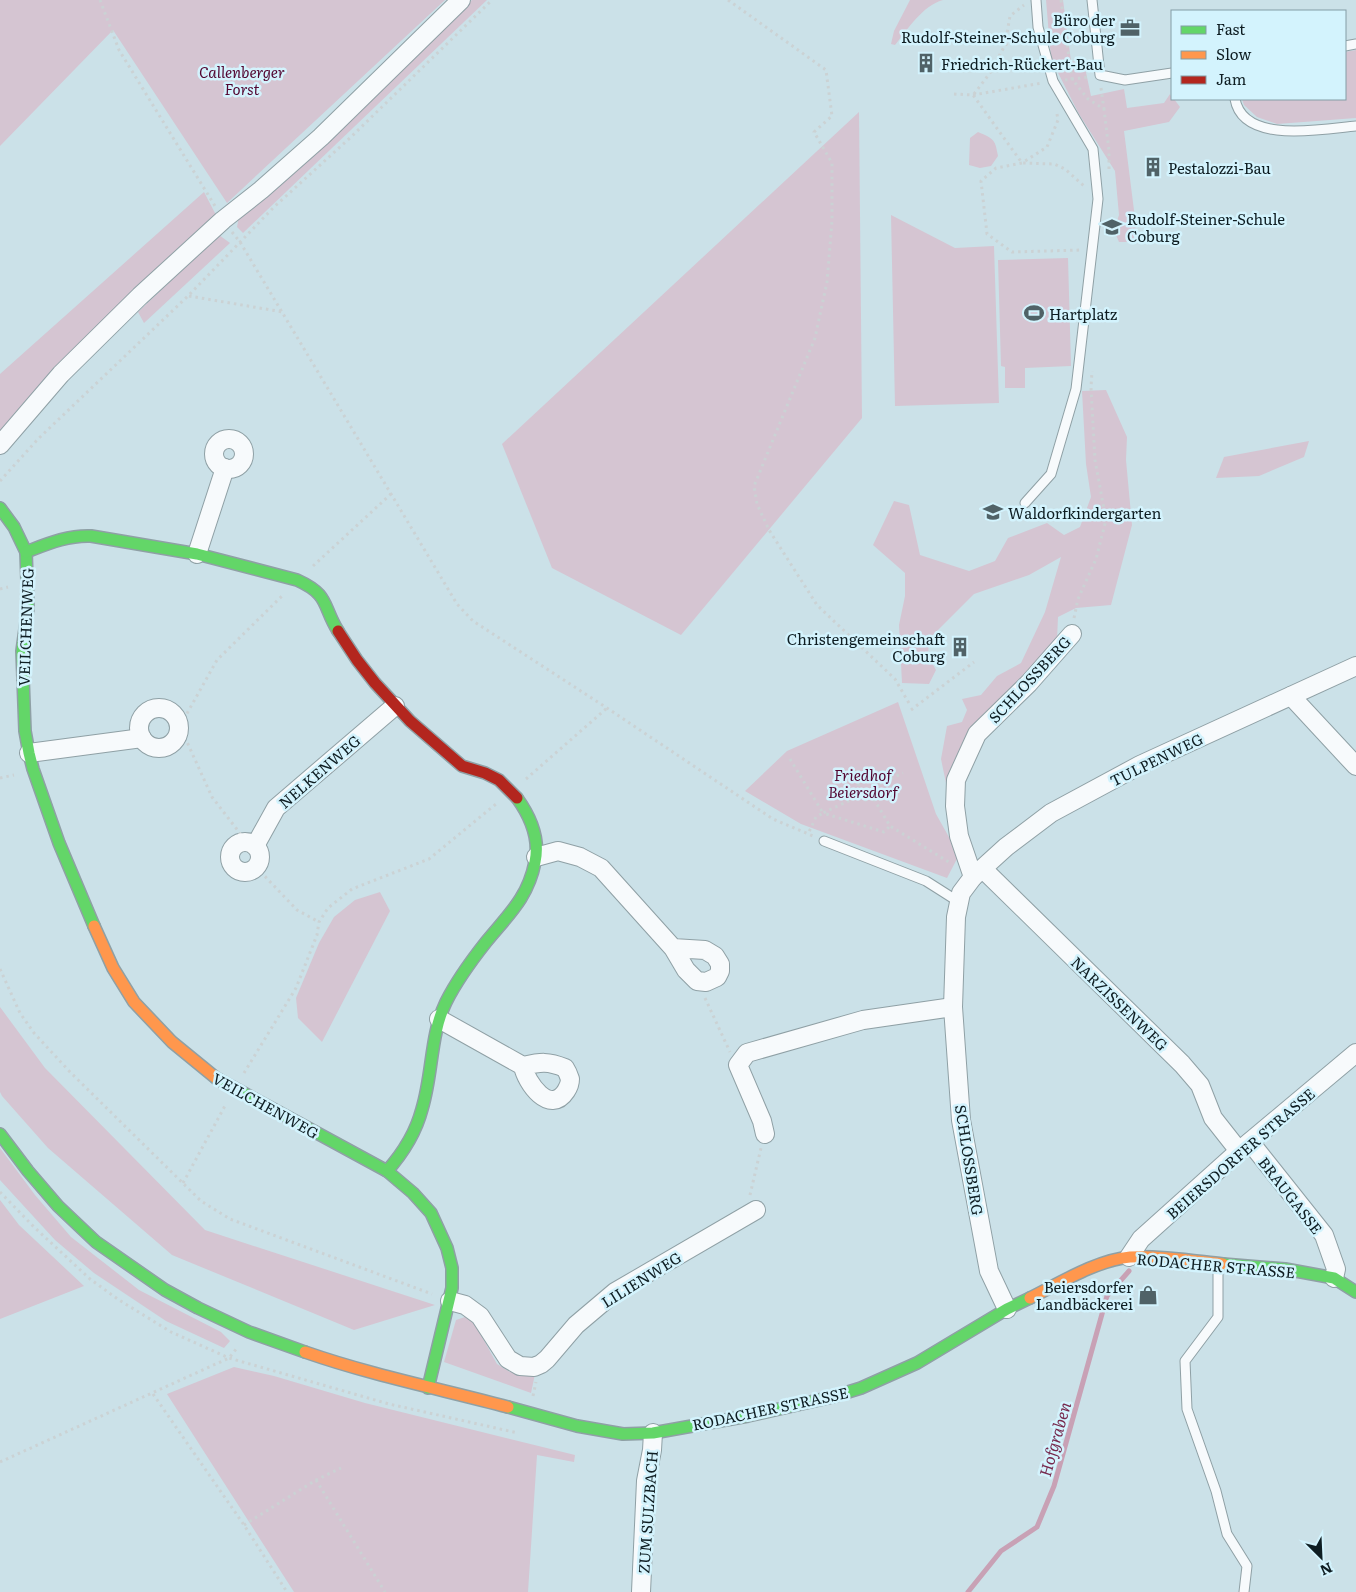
<svg xmlns="http://www.w3.org/2000/svg" width="1356" height="1592" font-family="Literata,serif">
	<rect width="100%" height="100%" fill="#cbe1e8"/>
	<g fill="#d5c5d2">
		<polygon points="0,0 445,0 227,203 113,30 0,146"/>
		<polygon points="472,0 487,0 243,233 237,227 239,216"/>
		<path d="M910,0h33c-21,6 -35,29 -48,45l-4,-1 3,-13z"/>
		<polygon points="1046,0 1063,0 1071,61 1084,63 1091,96 1124,89 1127,108 1164,103 1170,94 1172,99 1174,99 1180,107 1169,122 1124,131 1138,242 1119,242 1114,230 1119,215 1115,171 1079,114 1051,59"/>
		<polygon points="1356,50 1356,118 1277,124 1257,117 1244,105 1242,99 1345,99 1345,52"/>
		<polygon points="859,112 862,418 681,635 552,568 502,444"/>
		<path d="M978,132c16,7 17,7 20,24l-7,10 -11,2 -11,-3 1,-27z"/>
		<polygon points="204,192 216,215 90,332 0,434 0,374"/>
		<polygon points="891,215 955,248 994,246 999,403 895,406"/>
		<polygon points="219,235 230,243 144,323 138,312"/>
		<polygon points="1068,258 1071,366 1025,368 1025,388 1005,388 1005,367 1001,366 998,260"/>
		<polygon points="1106,390 1127,437 1126,460 1132,525 1111,605 1076,608 1058,617 1057,640 979,721 947,788 941,759 947,726 962,722 967,710 962,699 981,695 997,676 1021,663 1045,612 1061,557 1029,575 974,594 929,639 928,656 936,670 929,684 902,683 899,625 905,596 905,573 873,545 894,501 909,505 920,555 969,571 995,561 1008,538 1047,523 1064,535 1080,527 1091,497 1086,464 1082,391"/>
		<polygon points="1309,441 1304,457 1259,476 1216,478 1224,457"/>
		<polygon points="898,702 936,814 959,855 947,878 801,824 745,791 787,751"/>
		<polygon points="380,892 390,911 322,1042 298,1018 296,998 319,943 334,917 355,900"/>
		<polygon points="0,1007 45,1068 205,1230 435,1305 354,1330 172,1255 48,1148 2,1096 0,1092"/>
		<polygon points="0,1148 35,1195 71,1237 139,1290 221,1332 230,1341 224,1348 166,1321 94,1273 55,1240 0,1180"/>
		<polygon points="0,1200 19,1225 84,1286 0,1319"/>
		<polygon points="465,1317 475,1324 497,1364 510,1372 530,1374 535,1374 531,1393 444,1362 456,1320"/>
		<polygon points="234,1367 274,1376 365,1403 575,1455 574,1462 537,1455 528,1592 294,1592 167,1394"/>
	</g>
	<g fill="none" stroke-linecap="round" stroke-linejoin="round">
		<polyline stroke="#c8a1b5" stroke-width="5" points="968,1592 1001,1551 1037,1527 1054,1486 1107,1296 1129,1271"/>
		<defs>
			<g id="lane">
				<polyline points="1092,0 1100,75 1125,80 1172,73"/>
				<polyline points="1345,46 1356,44"/>
				<path d="M1235,99c8,46 88,30 121,27"/>
				<polyline points="1025,503 1051,474 1076,389 1098,199 1093,149 1053,81 1038,27 1036,0"/>
				<polyline points="824,841 926,881 959,902"/>
				<polyline points="1218,1266 1218,1317 1185,1361 1187,1409 1216,1491 1227,1534 1247,1566 1244,1592"/>
			</g>
			<g id="street">
				<circle cx="229" cy="454" r="15"/>
				<polyline points="0,445 61,374 140,296 223,220 261,190 321,137 461,0"/>
				<polyline points="197,554 225,468"/>
				<polyline points="1291,696 1356,766"/>
				<circle cx="159" cy="728" r="20"/>
				<polyline points="29,753 142,738"/>
				<circle cx="245" cy="857" r="15"/>
				<polyline points="255,846 276,808 395,706"/>
				<polyline points="536,857 558,851 580,857 601,868 673,948 686,970 697,981 706,982 717,977 720,971 720,964 715,956 705,950 673,948"/>
				<polyline points="983,869 1182,1064 1200,1085 1213,1118 1239,1151"/>
				<polyline points="973,877 1006,847 1051,813 1140,765 1356,666"/>
				<path d="M439,1019l84,47c3,17 27,50 43,25 2,-3 4,-8 4,-12 -1,-3 -3,-8 -5,-11 -17,-7 -24,-6 -42,-2"/>
				<polyline points="765,1134 762,1121 738,1065 747,1053 863,1020 953,1007"/>
				<polyline points="1250,1142 1324,1235 1336,1269 1334,1278"/>
				<polyline points="1129,1257 1141,1239 1239,1151 1356,1053"/>
				<polyline points="450,1301 465,1305 480,1316 508,1359 520,1366 534,1367 541,1364 547,1359 576,1325 615,1292 756,1210"/>
				<polyline points="1007,1309 989,1271 961,1120 953,1007 956,917 961,893 973,877 959,836 955,806 956,780 977,734 1029,683 1072,634"/>
				<polyline points="641,1592 646,1481 652,1450 653,1433"/>
			</g>
			<g id="fast">
				<polyline points="0,508 14,527 26,552 28,608 22,651 25,731 29,753 33,769 59,843 94,926"/>
				<path d="M26,552c21,-8 42,-17 65,-16l106,18 100,26c33,15 25,25 41,51"/>
				<polyline points="216,1078 387,1171 413,1193 431,1213 447,1248 452,1268 452,1288 428,1388"/>
				<polyline points="0,1134 28,1171 58,1206 96,1242 165,1290 198,1308 249,1332 305,1352"/>
				<path d="M387,1171c16,-18 29,-39 35,-62 11,-36 8,-74 24,-107 11,-22 25,-41 40,-60 22,-27 42,-44 49,-80 5,-23 -5,-46 -18,-64"/>
				<polyline points="1223,1264 1285,1269 1334,1278 1356,1292"/>
				<polyline points="508,1407 577,1426 623,1434 653,1433 748,1416 832,1397 861,1388 917,1363 1007,1309 1030,1298"/>
			</g>
			<g id="slow">
				<polyline points="94,926 113,968 134,1002 172,1042 216,1078"/>
				<path d="M1030,1298c30,-15 67,-38 100,-41 28,-2 65,4 93,7"/>
				<path d="M305,1352c66,23 135,37 203,55"/>
			</g>
			<polyline id="jam" points="338,631 357,660 375,683 410,721 462,766 485,773 499,780 517,798"/>
		</defs>
		<use href="#lane" stroke="#8fa0a5" stroke-width="11"/>
		<use href="#street" stroke="#8fa0a5" stroke-width="20"/>
		<use href="#fast" stroke="#8fa0a5" stroke-width="14"/>
		<use href="#slow" stroke="#8fa0a5" stroke-width="14"/>
		<use href="#jam" stroke="#8fa0a5" stroke-width="14"/>
		<g stroke="#cbd2d4" stroke-width="3" stroke-dasharray="2.5 4" stroke-linecap="butt">
			<polyline points="100,0 119,50 215,206"/>
			<polyline points="728,0 826,70 832,116 814,132 832,163 832,221 827,282 815,338 754,486 757,504 769,530 817,605 895,679 910,705"/>
			<polyline points="1061,0 1072,79 1088,99 1104,109 1109,151 1109,171"/>
			<polyline points="1005,45 1010,16 1024,5"/>
			<polyline points="1065,80 1089,77"/>
			<polyline points="1101,88 1104,109"/>
			<polyline points="954,94 973,95 1022,163 1054,164 1065,169 1084,186"/>
			<polyline points="974,94 990,73 1005,45 1027,33"/>
			<polyline points="973,95 1042,83"/>
			<polyline points="1057,114 1058,120 1047,147 1022,163 996,168 981,181 987,234 1012,252 1081,250"/>
			<polyline points="232,232 240,242 457,604 473,621 607,708 773,819 813,836"/>
			<polyline points="189,296 283,312"/>
			<polyline points="0,481 38,439 188,296 274,207 351,137 492,0"/>
			<polyline points="313,566 392,493"/>
			<polyline points="0,589 8,587"/>
			<polyline points="1074,618 1078,599 1096,559 1106,520 1095,460 1091,388 1092,371"/>
			<polyline points="911,710 974,662"/>
			<polyline points="177,721 185,717 217,660 282,596"/>
			<polyline points="177,736 187,742 212,797 239,832 242,837"/>
			<polyline points="790,759 823,813 816,817 808,834"/>
			<polyline points="0,778 14,775"/>
			<polyline points="526,779 607,708"/>
			<polyline points="873,787 903,773"/>
			<polyline points="861,795 823,813 884,832 890,826"/>
			<polyline points="872,796 864,801 858,785 869,779 877,794 872,796 890,826 952,864"/>
			<polyline points="256,867 297,910 319,922"/>
			<polyline points="0,969 20,1013 34,1033 70,1072 201,1201 230,1219 432,1294"/>
			<polyline points="705,998 730,1052"/>
			<polyline points="244,1073 296,988 317,935 319,922 328,908 352,889 429,859 496,804"/>
			<polyline points="183,1183 226,1104"/>
			<polyline points="0,1192 34,1227 90,1279 119,1300 171,1332 229,1358 389,1404 518,1433"/>
			<polyline points="750,1195 761,1148"/>
			<polyline points="153,1394 244,1525 287,1592"/>
			<polyline points="533,1396 536,1382"/>
			<polyline points="0,1462 229,1358 237,1348"/>
			<polyline points="316,1480 385,1592"/>
			<polyline points="244,1525 316,1480 341,1468"/>
		</g>
		<use href="#lane" stroke="#f7fafc" stroke-width="9"/>
		<use href="#street" stroke="#f7fafc" stroke-width="18"/>
		<use href="#fast" stroke="#63d668" stroke-width="11"/>
		<use href="#slow" stroke="#ff974d" stroke-width="11"/>
		<use href="#jam" stroke="#b3261e" stroke-width="11"/>
	</g>
	<defs>
		<symbol id="office-bare" viewBox="-9 -9 18 18"><path d="M-6-3h4V-5.5h4V-3h4V5H-6ZM-1-4.5V-3h2v-1.5ZM-6 0V1H6V0Z" fill="#506267" stroke="#d3f3fd" stroke-width="2.5" paint-order="stroke"/></symbol>
		<symbol id="building-bare" viewBox="-9 -9 18 18"><path d="M-4-6H4V6H1V3H-1V6H-4ZM-2.5-4.3h1.7v1.8h-1.7ZM.8-4.3h1.7v1.8H.8ZM-2.5-1h1.7V.8h-1.7ZM.8-1h1.7V.8H.8Z" fill="#506267" stroke="#d3f3fd" stroke-width="2.5" paint-order="stroke"/></symbol>
		<symbol id="school-bare" viewBox="-9 -9 18 18"><path d="M0-5L7-2L0 1L-7-2ZM-4 1L0 2.5L4 1V4Q0 6-4 4Z" fill="#506267" stroke="#d3f3fd" stroke-width="2.5" paint-order="stroke"/></symbol>
		<symbol id="stadium-bare" viewBox="-9 -9 18 18"><path d="M0-5a6.5 5 0 1 0 0 10a6.5 5 0 1 0 0-10ZM-3.5-1.8h7v3.6h-7Z" fill="#506267" stroke="#d3f3fd" stroke-width="2.5" paint-order="stroke"/></symbol>
		<symbol id="shop-bare" viewBox="-9 -9 18 18"><path d="M-5-2.5h2.3a2.7 3.5 0 0 1 5.4 0H5L5.5 6h-11ZM-1.5-2.5h3a1.5 2.3 0 0 0-3 0Z" fill="#506267" stroke="#d3f3fd" stroke-width="2.5" paint-order="stroke"/></symbol>
	</defs>
	<g fill-rule="evenodd">
		<use href="#office-bare" x="1116" y="14" width="28" height="28"/>
		<use href="#building-bare" x="912" y="49" width="28" height="28"/>
		<use href="#building-bare" x="1139" y="153" width="28" height="28"/>
		<use href="#school-bare" x="1098" y="213" width="28" height="28"/>
		<use href="#stadium-bare" x="1020" y="299" width="28" height="28"/>
		<use href="#school-bare" x="979" y="498" width="28" height="28"/>
		<use href="#building-bare" x="946" y="633" width="28" height="28"/>
		<use href="#shop-bare" x="1134" y="1281" width="28" height="28"/>
	</g>
	<g text-anchor="middle" dominant-baseline="central" stroke-width="5" stroke-linejoin="round" paint-order="stroke">
		<g font-size="15" fill="#0e1d22" stroke="#d3f3fd" text-anchor="start">
			<text x="1115" y="19" text-anchor="end">Büro der<tspan x="1115" dy="17">Rudolf-Steiner-Schule Coburg</tspan></text>
			<text x="941" y="63">Friedrich-Rückert-Bau</text>
			<text x="1168" y="167">Pestalozzi-Bau</text>
			<text x="1127" y="218">Rudolf-Steiner-Schule<tspan x="1127" dy="17">Coburg</tspan></text>
			<text x="1049" y="313">Hartplatz</text>
			<text x="1008" y="512">Waldorfkindergarten</text>
			<text x="945" y="638" text-anchor="end">Christengemeinschaft<tspan x="945" dy="17">Coburg</tspan></text>
			<text x="1133" y="1286" text-anchor="end">Beiersdorfer<tspan x="1133" dy="17">Landbäckerei</tspan></text>
		</g>
		<g font-size="15" font-style="italic" fill="#52042f" stroke="#d3f3fd">
			<text x="242" y="71">Callenberger<tspan x="242" dy="17">Forst</tspan></text>
			<text x="863" y="774">Friedhof<tspan x="863" dy="17">Beiersdorf</tspan></text>
		</g>
		<g font-size="15" fill="#0e1d22" stroke="#d3f3fd">
			<text transform="translate(25 627) rotate(-88)">VEILCHENWEG</text>
			<text transform="translate(1029 679) rotate(-47)">SCHLOSSBERG</text>
			<text transform="translate(1156 759) rotate(-26)">TULPENWEG</text>
			<text transform="translate(319 771) rotate(-41)">NELKENWEG</text>
			<text transform="translate(1120 1003) rotate(44)">NARZISSENWEG</text>
			<text transform="translate(266 1105) rotate(29)">VEILCHENWEG</text>
			<text transform="translate(1240 1153) rotate(-41)">BEIERSDORFER STRASSE</text>
			<text transform="translate(970 1160) rotate(81)">SCHLOSSBERG</text>
			<text transform="translate(1291 1195) rotate(52)">BRAUGASSE</text>
			<text transform="translate(1216 1265) rotate(5)">RODACHER STRASSE</text>
			<text transform="translate(641 1279) rotate(-32)">LILIENWEG</text>
			<text transform="translate(770 1408) rotate(-12)">RODACHER STRASSE</text>
			<text transform="translate(647 1512) rotate(-86)">ZUM SULZBACH</text>
		</g>
		<g font-size="16" font-style="italic" fill="#76294d" stroke="#d3f3fd">
			<text transform="translate(1054 1439) rotate(-74)">Hofgraben</text>
		</g>
	</g>
	<rect x="1171" y="10" width="175" height="90" fill="#d3f3fd" stroke="#849da5"/>
	<rect x="1181" y="26" width="25" height="8" fill="#63d668" stroke="#849da5"/>
	<text x="1216" y="35" font-size="15" fill="#0e1d22">Fast</text>
	<rect x="1181" y="51" width="25" height="8" fill="#ff974d" stroke="#849da5"/>
	<text x="1216" y="60" font-size="15" fill="#0e1d22">Slow</text>
	<rect x="1181" y="76" width="25" height="8" fill="#b3261e" stroke="#849da5"/>
	<text x="1216" y="85" font-size="15" fill="#0e1d22">Jam</text>
	<g transform="translate(1321 1557) rotate(156)" stroke="#d3f3fd" stroke-width="4" paint-order="stroke">
	<path d="M0-4L9 19L0 12L-9 19Z" fill="#0e1d22"/>
	<text y="-8" font-size="14" font-weight="bold" text-anchor="middle" fill="#0e1d22">N</text>
	</g>
</svg>
